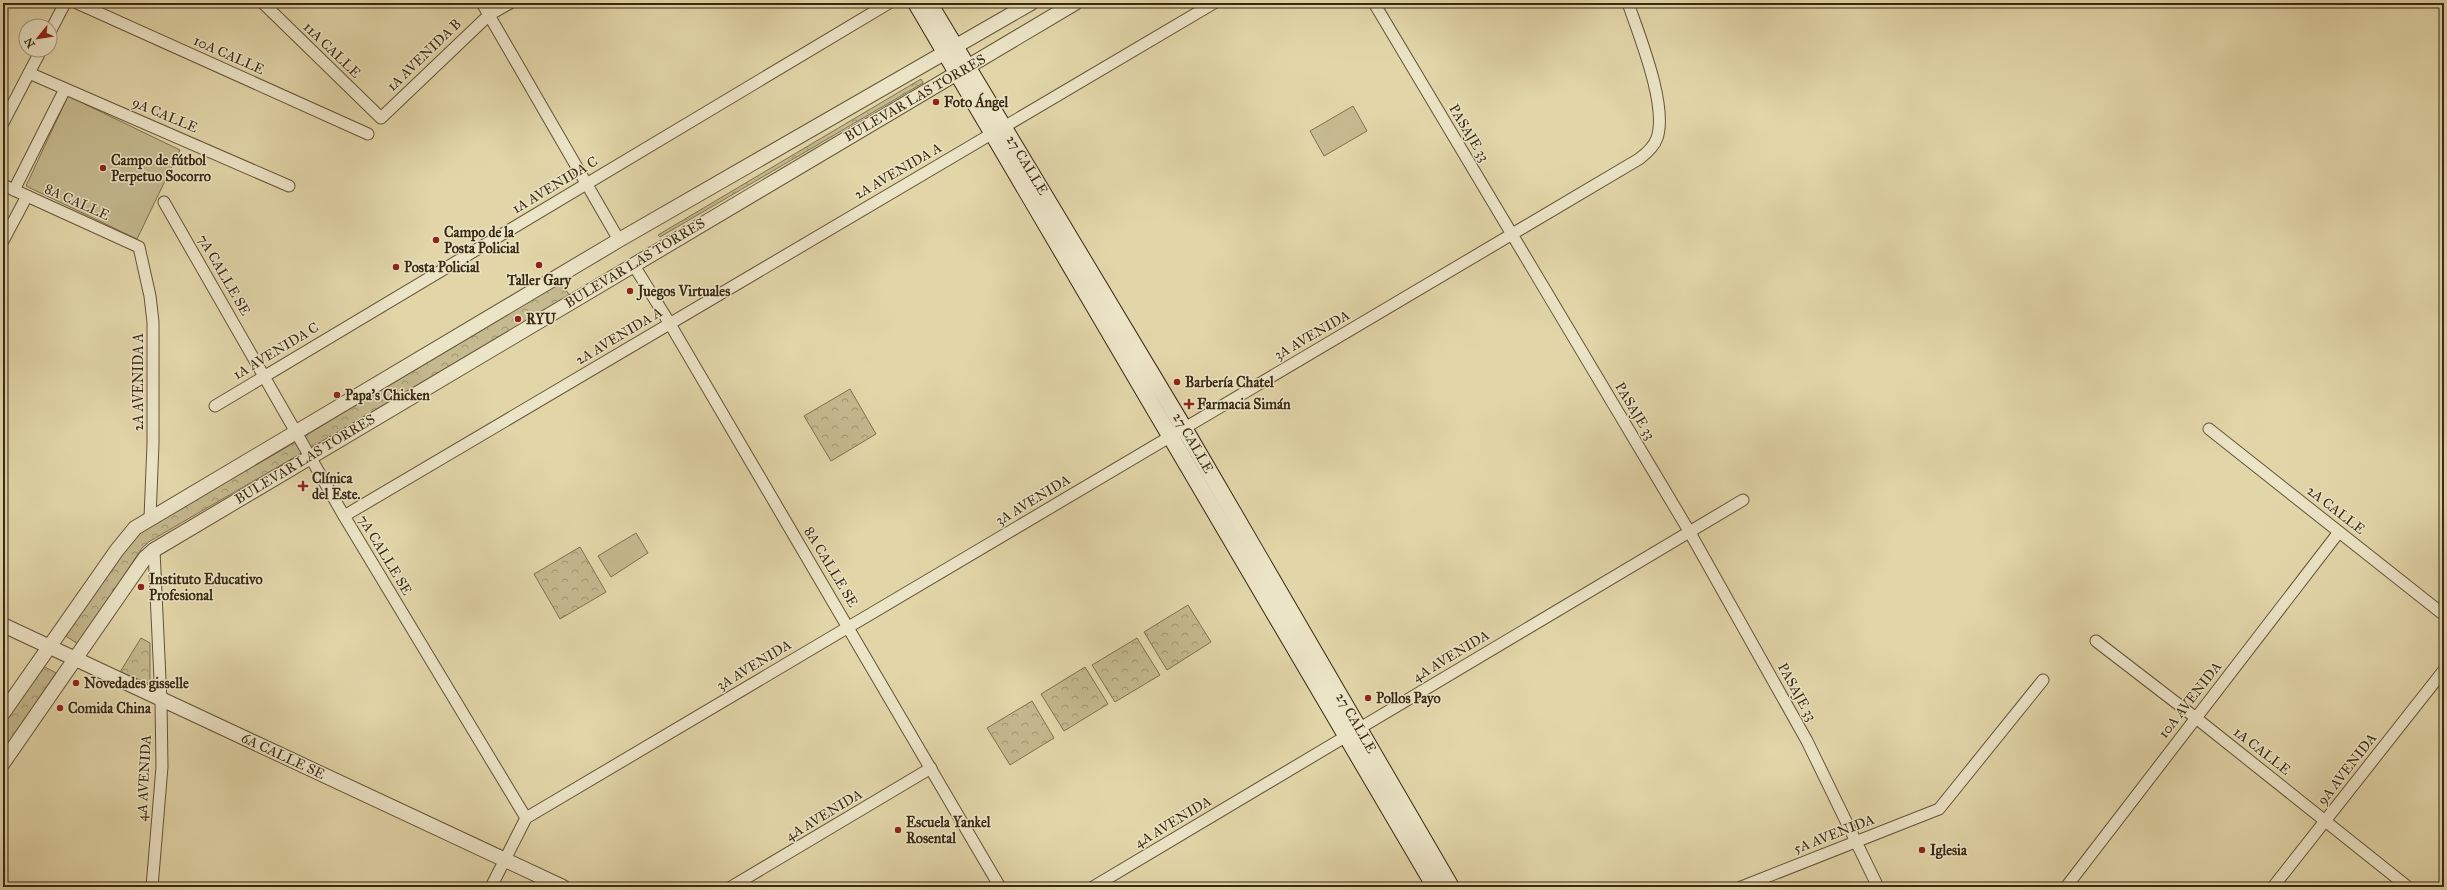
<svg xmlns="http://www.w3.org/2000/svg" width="2447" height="890" font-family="'IM FELL Great Primer',serif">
	<defs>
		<pattern id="forest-crowns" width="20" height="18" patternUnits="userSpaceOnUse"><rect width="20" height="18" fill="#c5b98f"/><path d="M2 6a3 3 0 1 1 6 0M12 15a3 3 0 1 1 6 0" fill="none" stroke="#a19673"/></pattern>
	</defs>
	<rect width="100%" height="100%" fill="#e2d6a9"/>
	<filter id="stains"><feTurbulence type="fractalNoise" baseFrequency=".005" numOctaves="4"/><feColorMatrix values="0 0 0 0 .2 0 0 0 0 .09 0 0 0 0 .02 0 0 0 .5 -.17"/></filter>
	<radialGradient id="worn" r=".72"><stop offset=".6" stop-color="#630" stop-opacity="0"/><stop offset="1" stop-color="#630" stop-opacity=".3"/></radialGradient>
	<g fill="url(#forest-crowns)" stroke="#7f7150">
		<polygon points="921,79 923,83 660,237 658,235"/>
		<polygon points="559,281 571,297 150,541 142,548 78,644 61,633 137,533 282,450"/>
		<polygon points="850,389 876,434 831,461 804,416"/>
		<polygon points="580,547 606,592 560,619 534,574"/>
		<polygon points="1188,605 1211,642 1167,670 1144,632"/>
		<polygon points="141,638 150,643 150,684 120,672"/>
		<polygon points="1137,638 1160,675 1115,702 1092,665"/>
		<polygon points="43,666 56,673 3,752 3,725"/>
		<polygon points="1085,667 1108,704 1064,731 1041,694"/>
		<polygon points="1032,701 1054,738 1010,765 987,728"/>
	</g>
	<g fill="#c5b98f" stroke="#7f7150">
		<polygon points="68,96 180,150 137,239 26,186"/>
		<polygon points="1353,106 1367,131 1324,156 1310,131"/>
		<polygon points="636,533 648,553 611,577 598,556"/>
	</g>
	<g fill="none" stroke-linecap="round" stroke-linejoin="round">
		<defs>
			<g id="minor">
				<polyline points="77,3 368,134"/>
				<polyline points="263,3 381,118 489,15 510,3"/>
				<polyline points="482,3 619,240"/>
				<polyline points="1374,3 1689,531 1807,741 1878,887"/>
				<polyline points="50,32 65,3"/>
				<polyline points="29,73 289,186"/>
				<polyline points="3,123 41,50"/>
				<polyline points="1004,127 1214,3"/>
				<polyline points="3,185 139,247 150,296 153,322 153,444 150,518"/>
				<polyline points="14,190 65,89"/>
				<polyline points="164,202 344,516 526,818"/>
				<polyline points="3,241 27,196"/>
				<polyline points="633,264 670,324 1000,887"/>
				<polyline points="215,406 889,3"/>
				<polyline points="2209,429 2444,615"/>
				<polyline points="344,516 993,133"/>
				<polyline points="2096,641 2196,718 2408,887"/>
				<polyline points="152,887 162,767 161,701 154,550"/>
				<path d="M491,887l35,-69 1113,-659c8,-6 15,-12 18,-21 11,-32 -18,-103 -29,-135"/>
				<polyline points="731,887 931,768"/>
				<polyline points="1093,887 1743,500"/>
				<polyline points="1741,887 1939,809 2043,680"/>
				<polyline points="2066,887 2339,532"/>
				<polyline points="2273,887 2444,670"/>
			</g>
			<g id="tertiary">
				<polyline points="3,625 563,887"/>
				<polyline points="3,713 117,550 135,528 619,240 1031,3"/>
				<polyline points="3,763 145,558 154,550 1075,3"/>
			</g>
			<g id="secondary">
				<polyline points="916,3 1435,887"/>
				<polyline points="929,3 1184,428 1451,887"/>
			</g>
		</defs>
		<use href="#minor" stroke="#635438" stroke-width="13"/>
		<use href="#tertiary" stroke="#635438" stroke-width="16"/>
		<use href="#secondary" stroke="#392912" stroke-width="18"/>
		<use href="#minor" stroke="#ece4c7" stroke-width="11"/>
		<use href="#tertiary" stroke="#ece4c7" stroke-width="14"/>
		<use href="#secondary" stroke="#ece4c7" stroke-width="16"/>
	</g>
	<g fill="#8f2418" stroke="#ece4c7" stroke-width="1.5">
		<circle cx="936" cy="102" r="4"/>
		<circle cx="103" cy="168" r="4"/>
		<circle cx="436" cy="240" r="4"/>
		<circle cx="539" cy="265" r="4"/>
		<circle cx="396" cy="267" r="4"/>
		<circle cx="630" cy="291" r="4"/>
		<circle cx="518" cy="319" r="4"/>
		<circle cx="1177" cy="382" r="4"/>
		<circle cx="337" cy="395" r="4"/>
		<path d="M1187 398h4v4h4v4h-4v4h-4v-4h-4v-4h4z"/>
		<path d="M301 480h4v4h4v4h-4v4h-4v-4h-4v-4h4z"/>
		<circle cx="141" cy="587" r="4"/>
		<circle cx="76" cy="683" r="4"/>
		<circle cx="1368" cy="698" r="4"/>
		<circle cx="60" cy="708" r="4"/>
		<circle cx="898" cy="830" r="4"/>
		<circle cx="1922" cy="850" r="4"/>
	</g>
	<g text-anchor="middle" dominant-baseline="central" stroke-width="3" stroke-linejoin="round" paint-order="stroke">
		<g font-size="14" fill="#392912" stroke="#ece4c7">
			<text transform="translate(332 50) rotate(44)">11A CALLE</text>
			<text transform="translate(229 55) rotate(24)">10A CALLE</text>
			<text transform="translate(424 55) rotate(-44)">1A AVENIDA B</text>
			<text transform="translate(915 98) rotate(-30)">BULEVAR LAS TORRES</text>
			<text transform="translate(165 115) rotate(23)">9A CALLE</text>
			<text transform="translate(1469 133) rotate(59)">PASAJE 33</text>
			<text transform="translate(1027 165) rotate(59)">27 CALLE</text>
			<text transform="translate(898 171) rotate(-30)">2A AVENIDA A</text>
			<text transform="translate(555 185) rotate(-31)">1A AVENIDA C</text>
			<text transform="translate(77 202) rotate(24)">8A CALLE</text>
			<text transform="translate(635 263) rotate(-31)">BULEVAR LAS TORRES</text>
			<text transform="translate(224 275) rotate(60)">7A CALLE SE</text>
			<text transform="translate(1312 335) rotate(-30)">3A AVENIDA</text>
			<text transform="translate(619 336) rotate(-31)">2A AVENIDA A</text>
			<text transform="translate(276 351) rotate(-31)">1A AVENIDA C</text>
			<text transform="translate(138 382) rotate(-90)">2A AVENIDA A</text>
			<text transform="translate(1635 411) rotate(59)">PASAJE 33</text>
			<text transform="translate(1193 443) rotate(60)">27 CALLE</text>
			<text transform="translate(305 459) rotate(-31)">BULEVAR LAS TORRES</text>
			<text transform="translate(1033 500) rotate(-31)">3A AVENIDA</text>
			<text transform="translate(2336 510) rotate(38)">2A CALLE</text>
			<text transform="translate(385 555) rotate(59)">7A CALLE SE</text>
			<text transform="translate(831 567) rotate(59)">8A CALLE SE</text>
			<text transform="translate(1451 656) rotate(-31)">4A AVENIDA</text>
			<text transform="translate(754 665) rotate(-31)">3A AVENIDA</text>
			<text transform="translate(1797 692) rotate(61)">PASAJE 33</text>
			<text transform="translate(2190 700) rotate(-52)">10A AVENIDA</text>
			<text transform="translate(1356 723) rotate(60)">27 CALLE</text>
			<text transform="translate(2262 751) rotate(38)">1A CALLE</text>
			<text transform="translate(283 756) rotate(25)">6A CALLE SE</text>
			<text transform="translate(2347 769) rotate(-52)">9A AVENIDA</text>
			<text transform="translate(144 778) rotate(-87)">4A AVENIDA</text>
			<text transform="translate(824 815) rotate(-31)">4A AVENIDA</text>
			<text transform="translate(1173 822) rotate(-31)">4A AVENIDA</text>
			<text transform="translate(1834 834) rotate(-21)">5A AVENIDA</text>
		</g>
		<g font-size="14" font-weight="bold" fill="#392912" stroke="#ece4c7" text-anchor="start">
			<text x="944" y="102">Foto Ángel</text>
			<text x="111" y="160">Campo de fútbol<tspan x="111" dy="16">Perpetuo Socorro</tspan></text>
			<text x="444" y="232">Campo de la<tspan x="444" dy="16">Posta Policial</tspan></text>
			<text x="404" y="267">Posta Policial</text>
			<text x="539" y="280" text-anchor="middle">Taller Gary</text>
			<text x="638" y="291">Juegos Virtuales</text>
			<text x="526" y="319">RYU</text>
			<text x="1185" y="382">Barbería Chatel</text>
			<text x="345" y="395">Papa's Chicken</text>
			<text x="1197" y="404">Farmacia Simán</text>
			<text x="312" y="478">Clínica<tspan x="312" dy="16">del Este.</tspan></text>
			<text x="149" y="579">Instituto Educativo<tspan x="149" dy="16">Profesional</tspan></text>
			<text x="84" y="683">Novedades gisselle</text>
			<text x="1376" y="698">Pollos Payo</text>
			<text x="68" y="708">Comida China</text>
			<text x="906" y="822">Escuela Yankel<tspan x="906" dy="16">Rosental</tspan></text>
			<text x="1930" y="850">Iglesia</text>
		</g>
	</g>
	<rect width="2447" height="890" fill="none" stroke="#e2d6a9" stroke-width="16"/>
	<rect x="4" y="4" width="2439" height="882" fill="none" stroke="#392912" stroke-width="2"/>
	<rect x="8" y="8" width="2431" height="874" fill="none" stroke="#392912"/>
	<g transform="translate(38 38) rotate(240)"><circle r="19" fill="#ece4c7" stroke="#a4997f"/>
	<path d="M0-3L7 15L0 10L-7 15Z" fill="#8f2418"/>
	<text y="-6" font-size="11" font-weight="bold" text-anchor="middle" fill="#392912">N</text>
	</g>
	<rect width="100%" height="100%" filter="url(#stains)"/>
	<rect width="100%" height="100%" fill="url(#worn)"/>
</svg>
